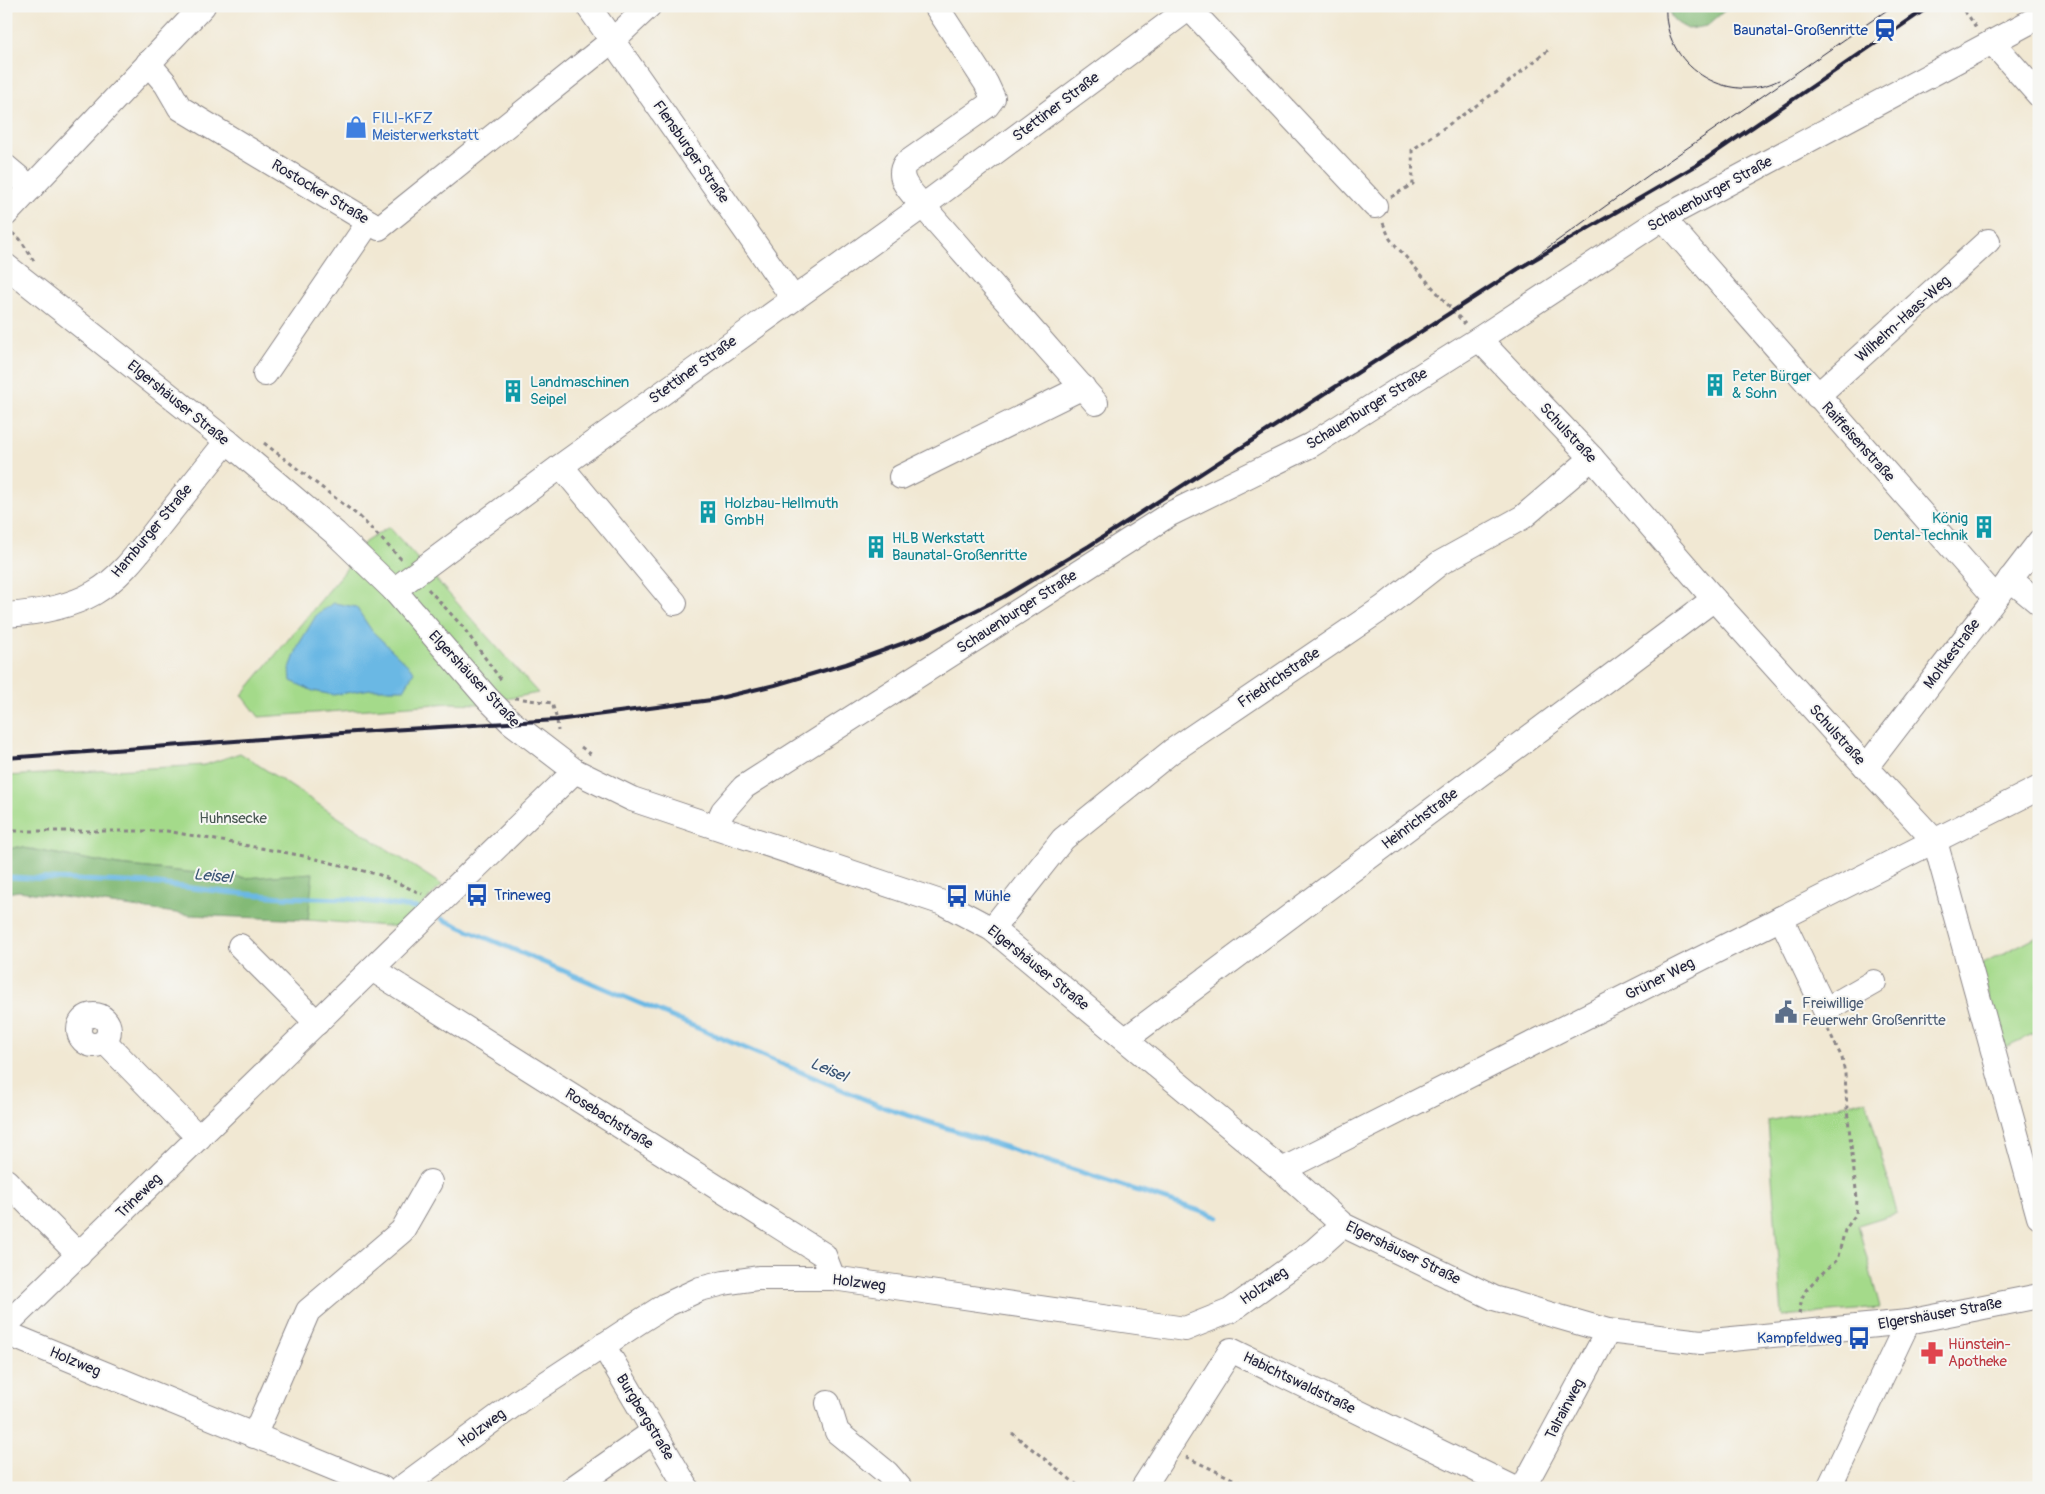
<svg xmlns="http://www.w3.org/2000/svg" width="2045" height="1494" font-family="Pangolin,sans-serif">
	<rect width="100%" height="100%" fill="#f6f6f2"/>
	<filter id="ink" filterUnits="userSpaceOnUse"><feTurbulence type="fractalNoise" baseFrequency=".02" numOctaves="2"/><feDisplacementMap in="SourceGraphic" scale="10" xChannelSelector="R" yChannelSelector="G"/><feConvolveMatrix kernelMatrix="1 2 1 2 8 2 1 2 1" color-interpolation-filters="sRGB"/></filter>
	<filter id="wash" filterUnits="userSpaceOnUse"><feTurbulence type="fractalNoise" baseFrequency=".0096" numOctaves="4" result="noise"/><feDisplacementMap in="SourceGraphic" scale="20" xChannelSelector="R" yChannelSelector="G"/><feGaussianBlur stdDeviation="1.12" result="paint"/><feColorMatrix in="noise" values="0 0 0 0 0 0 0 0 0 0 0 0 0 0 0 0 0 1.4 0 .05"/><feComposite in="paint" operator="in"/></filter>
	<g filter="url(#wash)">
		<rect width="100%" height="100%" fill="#f1e8d3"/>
		<g fill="#a4da8a" stroke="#637e62">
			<polygon points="389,527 538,693 479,704 451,703 259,717 242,695 341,576 365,542"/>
			<polygon points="240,753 442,885 400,927 308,920 312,873 246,878 118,865 18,847 6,850 6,776 205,765"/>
			<polygon points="2039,935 2039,1031 2001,1049 1981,965"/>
			<polygon points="1866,1100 1897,1213 1858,1225 1880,1308 1782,1316 1768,1121"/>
		</g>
		<g fill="#83ba76" stroke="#526e58">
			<path d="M1669,6h61l-23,20 -19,3c-10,-5 -20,-10 -19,-23z"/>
			<polygon points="18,847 118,865 246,878 313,873 308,920 190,915 19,891 6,893 6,850"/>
		</g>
		<polygon fill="#6ab8e4" stroke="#466d90" points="334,603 356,607 372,631 414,671 405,689 371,689 333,695 313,691 291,681 290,668 299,644 317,614"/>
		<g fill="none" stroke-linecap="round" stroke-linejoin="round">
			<g stroke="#6ab8e4" stroke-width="5">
				<polyline points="6,877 150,883 225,892 282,897 349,899 416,908"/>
				<polyline points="442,919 883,1107 1218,1217"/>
			</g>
		</g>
	</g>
	<g filter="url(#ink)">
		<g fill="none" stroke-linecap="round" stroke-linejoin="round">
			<defs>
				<g id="minor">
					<polyline points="588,6 793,298"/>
					<path d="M936,6l50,77 7,15 -6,8 -82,58c-10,15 8,30 18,42l173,197"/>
					<polyline points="1189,8 1375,206"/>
					<polyline points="1992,42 2039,95"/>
					<polyline points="148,63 166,84 180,108 379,228 613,40 649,6"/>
					<polyline points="6,167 31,188"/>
					<polyline points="6,214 203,6"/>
					<polyline points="1663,218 1995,597"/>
					<polyline points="6,266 227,441 335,533 394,590 488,699 511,722 575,771 632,799 943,903 992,929 1282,1170 1343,1225 1494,1298 1608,1331 1701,1342 1908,1322 2039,1296"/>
					<polyline points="1479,339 1592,458 1714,599 1866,767 1935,841 2039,1217"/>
					<polyline points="265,374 369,222"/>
					<polyline points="1817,396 1988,241"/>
					<polyline points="561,466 675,603"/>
					<polyline points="901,477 1083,387"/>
					<polyline points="2010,579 2039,603"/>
					<polyline points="394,590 561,466 923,206 1192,6"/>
					<path d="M6,615c30,-2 62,-7 88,-22 28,-16 47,-44 66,-68 22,-28 45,-56 67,-84"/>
					<polyline points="1866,767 2039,542"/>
					<polyline points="716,826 723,811 744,787 1170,514 1311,445 1479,339 1663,218 2039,17"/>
					<polyline points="1781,918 1825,1010 1874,982"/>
					<polyline points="992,929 1063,839 1172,751 1384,607 1440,563 1523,517 1592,458"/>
					<polyline points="240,946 317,1023"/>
					<polyline points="372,969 824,1255 833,1278"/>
					<circle cx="94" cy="1030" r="15"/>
					<polyline points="1126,1039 1714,599"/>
					<polyline points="105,1042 199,1138"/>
					<polyline points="1282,1170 2039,788"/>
					<polyline points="6,1181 79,1255"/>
					<polyline points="6,1325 575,771"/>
					<polyline points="6,1333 382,1488"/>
					<polyline points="603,1345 687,1488"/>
					<polyline points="828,1403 837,1432 887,1473 900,1488"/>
					<polyline points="254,1436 308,1311 402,1231 430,1182"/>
					<polyline points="401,1488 519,1401 639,1322 666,1305 700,1289 724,1283 758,1278 833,1278 1185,1329 1230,1311 1315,1250 1343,1225"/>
					<polyline points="573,1488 653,1432"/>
					<polyline points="1143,1488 1231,1350 1514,1488"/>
					<polyline points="1523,1488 1608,1331"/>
					<polyline points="1829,1488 1908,1322"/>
				</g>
			</defs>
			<use href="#minor" stroke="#8a8587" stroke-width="26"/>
			<g stroke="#8a8587" stroke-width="3" stroke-dasharray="4 4" stroke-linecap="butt">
				<polyline points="1958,6 1968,15 1977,29"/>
				<polyline points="1391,197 1413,184 1412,150 1497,91 1551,48"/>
				<polyline points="1383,223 1390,239 1465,324"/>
				<polyline points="12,233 20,239 34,261"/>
				<polyline points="264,443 360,517 402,560"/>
				<polyline points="428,589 463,627 501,680"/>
				<polyline points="515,698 552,703 557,720 558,731"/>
				<polyline points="581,747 592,755"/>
				<polyline points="6,831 167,831 304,856 380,875 422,894"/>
				<polyline points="1799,1314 1802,1298 1806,1290 1819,1276 1837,1260 1845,1230 1856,1214 1857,1199 1847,1109 1845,1074 1842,1058 1828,1029"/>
				<polyline points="1012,1433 1081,1488"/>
				<polyline points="1186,1457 1252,1488"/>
			</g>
			<use href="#minor" stroke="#fff" stroke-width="24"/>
			<g stroke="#22223b" stroke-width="1">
				<path d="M1666,6c-4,59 61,101 113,74"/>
				<polyline points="1518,269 1667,162 1893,6"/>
			</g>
			<polyline stroke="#22223b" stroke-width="4" points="6,758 355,732 557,720 711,700 775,685 846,664 926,635 1003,597 1089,546 1518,269 1697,165 1930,6"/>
		</g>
	</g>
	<defs>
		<symbol id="station-bare" viewBox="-9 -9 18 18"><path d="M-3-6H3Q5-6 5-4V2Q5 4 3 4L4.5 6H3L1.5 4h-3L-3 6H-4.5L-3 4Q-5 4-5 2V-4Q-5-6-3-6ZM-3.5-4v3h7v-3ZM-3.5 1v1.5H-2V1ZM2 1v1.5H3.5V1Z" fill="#1a4fb4" stroke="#f6f6f2" stroke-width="2.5" paint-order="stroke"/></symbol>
		<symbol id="shop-bare" viewBox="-9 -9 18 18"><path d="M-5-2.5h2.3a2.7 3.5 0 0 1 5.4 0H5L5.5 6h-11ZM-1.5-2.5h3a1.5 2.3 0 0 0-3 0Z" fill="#3f7fe0" stroke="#f6f6f2" stroke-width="2.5" paint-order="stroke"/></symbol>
		<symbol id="building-bare" viewBox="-9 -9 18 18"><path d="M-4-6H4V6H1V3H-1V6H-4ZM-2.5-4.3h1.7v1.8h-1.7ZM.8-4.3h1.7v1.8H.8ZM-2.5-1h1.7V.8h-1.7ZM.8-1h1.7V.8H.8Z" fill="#0f9aa8" stroke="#f6f6f2" stroke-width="2.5" paint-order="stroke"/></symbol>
		<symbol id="bus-bare" viewBox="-9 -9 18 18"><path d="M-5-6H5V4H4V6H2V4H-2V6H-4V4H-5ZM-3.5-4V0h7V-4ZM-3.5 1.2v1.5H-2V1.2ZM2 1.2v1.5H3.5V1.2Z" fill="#1a4fb4" stroke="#f6f6f2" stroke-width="2.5" paint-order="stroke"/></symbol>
		<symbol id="civic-bare" viewBox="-9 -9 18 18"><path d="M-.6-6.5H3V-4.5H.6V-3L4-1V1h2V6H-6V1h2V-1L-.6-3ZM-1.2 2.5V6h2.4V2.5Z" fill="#5c6f8a" stroke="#f6f6f2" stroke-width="2.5" paint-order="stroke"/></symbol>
		<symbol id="pharmacy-bare" viewBox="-9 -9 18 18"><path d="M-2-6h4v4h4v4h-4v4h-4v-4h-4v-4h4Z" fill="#e0444e" stroke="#f6f6f2" stroke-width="2.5" paint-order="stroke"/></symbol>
	</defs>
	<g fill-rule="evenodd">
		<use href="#station-bare" x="1869" y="14" width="32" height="32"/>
		<use href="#shop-bare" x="340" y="111" width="32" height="32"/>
		<use href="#building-bare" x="1699" y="369" width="32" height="32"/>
		<use href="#building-bare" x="497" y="375" width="32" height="32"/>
		<use href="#building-bare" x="692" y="496" width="32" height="32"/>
		<use href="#building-bare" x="1968" y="511" width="32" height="32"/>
		<use href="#building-bare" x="860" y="531" width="32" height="32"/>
		<use href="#bus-bare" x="461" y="879" width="32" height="32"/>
		<use href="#bus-bare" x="941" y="880" width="32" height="32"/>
		<use href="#civic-bare" x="1770" y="996" width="32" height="32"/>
		<use href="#bus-bare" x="1843" y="1322" width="32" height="32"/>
		<use href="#pharmacy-bare" x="1916" y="1337" width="32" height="32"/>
	</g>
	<g text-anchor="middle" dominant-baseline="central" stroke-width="4" stroke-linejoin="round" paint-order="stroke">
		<g font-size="15" fill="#164399" stroke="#f6f6f2" text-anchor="end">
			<text x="1868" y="30">Baunatal-Großenritte</text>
			<text x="494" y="895" text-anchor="start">Trineweg</text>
			<text x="974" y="896" text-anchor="start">Mühle</text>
			<text x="1842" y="1338">Kampfeldweg</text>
		</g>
		<g font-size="15" fill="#22223b" stroke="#f6f6f2">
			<text transform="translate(1056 107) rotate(-37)">Stettiner Straße</text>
			<text transform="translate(691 152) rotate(55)">Flensburger Straße</text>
			<text transform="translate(320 192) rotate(31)">Rostocker Straße</text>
			<text transform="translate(1710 194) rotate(-29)">Schauenburger Straße</text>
			<text transform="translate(1903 319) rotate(-42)">Wilhelm-Haas-Weg</text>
			<text transform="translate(693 370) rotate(-36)">Stettiner Straße</text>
			<text transform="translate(178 403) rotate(39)">Elgershäuser Straße</text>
			<text transform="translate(1367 409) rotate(-32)">Schauenburger Straße</text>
			<text transform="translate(1568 433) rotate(47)">Schulstraße</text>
			<text transform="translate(1858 442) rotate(48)">Raiffeisenstraße</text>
			<text transform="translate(152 531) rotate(-50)">Hamburger Straße</text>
			<text transform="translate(1017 612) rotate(-33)">Schauenburger Straße</text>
			<text transform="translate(1952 654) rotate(-53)">Moltkestraße</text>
			<text transform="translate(1279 678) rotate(-34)">Friedrichstraße</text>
			<text transform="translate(474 679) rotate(47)">Elgershäuser Straße</text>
			<text transform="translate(1837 735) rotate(48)">Schulstraße</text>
			<text transform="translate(1420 819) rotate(-37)">Heinrichstraße</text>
			<text transform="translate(1038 968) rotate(39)">Elgershäuser Straße</text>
			<text transform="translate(1660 979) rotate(-27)">Grüner Weg</text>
			<text transform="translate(609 1119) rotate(32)">Rosebachstraße</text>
			<text transform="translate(139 1196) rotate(-44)">Trineweg</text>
			<text transform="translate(1403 1253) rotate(26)">Elgershäuser Straße</text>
			<text transform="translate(859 1283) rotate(7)">Holzweg</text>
			<text transform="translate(1264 1286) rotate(-35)">Holzweg</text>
			<text transform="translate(1940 1314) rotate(-10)">Elgershäuser Straße</text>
			<text transform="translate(75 1362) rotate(23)">Holzweg</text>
			<text transform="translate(1299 1383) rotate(26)">Habichtswaldstraße</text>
			<text transform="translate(1565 1409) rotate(-62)">Talrainweg</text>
			<text transform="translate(645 1417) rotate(59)">Burgbergstraße</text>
			<text transform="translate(482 1428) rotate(-36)">Holzweg</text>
		</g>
		<g font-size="15" fill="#366cbe" stroke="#f6f6f2" text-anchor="start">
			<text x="372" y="118">FILI-KFZ<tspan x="372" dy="17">Meisterwerkstatt</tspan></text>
		</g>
		<g font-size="15" fill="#0d838f" stroke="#f6f6f2" text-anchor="start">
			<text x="1732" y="376">Peter Bürger<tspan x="1732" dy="17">&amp; Sohn</tspan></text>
			<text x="530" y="382">Landmaschinen<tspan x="530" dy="17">Seipel</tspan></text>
			<text x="724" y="503">Holzbau-Hellmuth<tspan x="724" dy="17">GmbH</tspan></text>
			<text x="1968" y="518" text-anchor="end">König<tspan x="1968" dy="17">Dental-Technik</tspan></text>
			<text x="892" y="538">HLB Werkstatt<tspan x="892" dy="17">Baunatal-Großenritte</tspan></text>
		</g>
		<g font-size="15" fill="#495953" stroke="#f6f6f2">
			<text x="233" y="818">Huhnsecke</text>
		</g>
		<g font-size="15" fill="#4e5e75" stroke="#f6f6f2" text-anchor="start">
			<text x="1802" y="1003">Freiwillige<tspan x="1802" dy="17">Feuerwehr Großenritte</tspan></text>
		</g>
		<g font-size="15" fill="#be3a42" stroke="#f6f6f2" text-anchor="start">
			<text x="1948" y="1344">Hünstein-<tspan x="1948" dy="17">Apotheke</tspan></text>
		</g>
		<g font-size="16" font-style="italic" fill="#3b5676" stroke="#f6f6f2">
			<text transform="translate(213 876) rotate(5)">Leisel</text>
			<text transform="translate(829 1070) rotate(23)">Leisel</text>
		</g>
	</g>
	<rect width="2045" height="1494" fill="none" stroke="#f6f6f2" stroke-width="25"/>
</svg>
